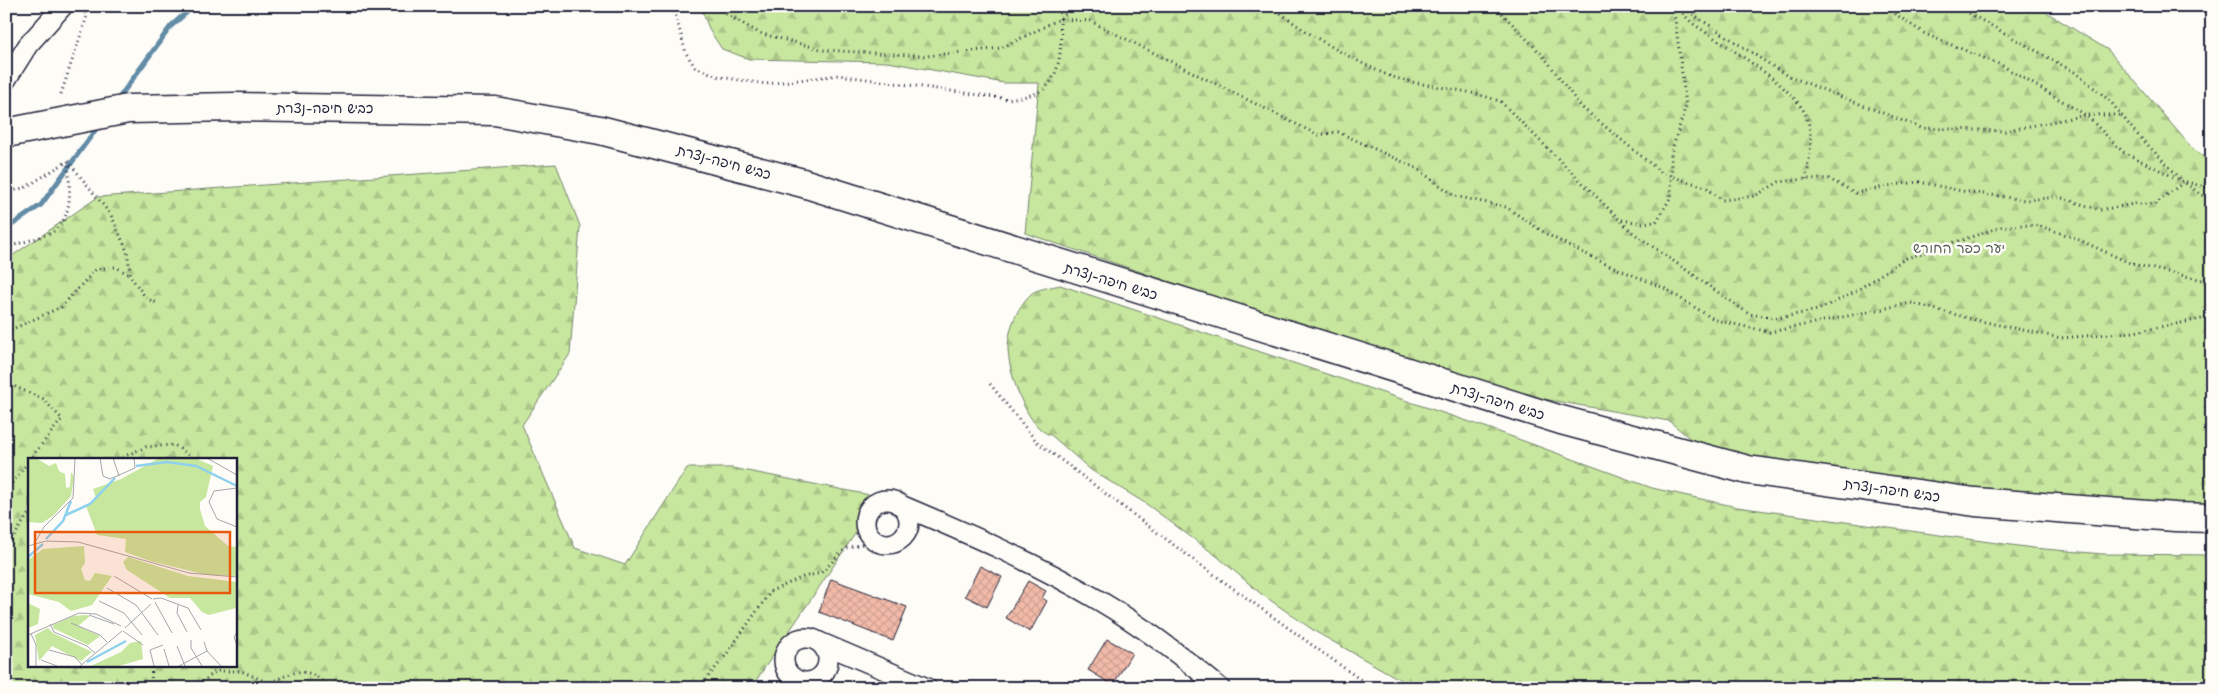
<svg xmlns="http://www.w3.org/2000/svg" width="2218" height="694" font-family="'Shantell Sans','Playpen Sans Hebrew',sans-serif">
	<defs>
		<pattern id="forest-firs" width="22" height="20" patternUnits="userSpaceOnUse" patternTransform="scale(1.25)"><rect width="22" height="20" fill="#c7e69e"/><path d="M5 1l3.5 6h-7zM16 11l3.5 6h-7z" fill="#abc589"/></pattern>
		<pattern id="building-cross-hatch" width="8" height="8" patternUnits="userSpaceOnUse" patternTransform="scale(1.25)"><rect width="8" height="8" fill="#f2baa8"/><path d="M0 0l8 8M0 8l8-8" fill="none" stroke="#cfa092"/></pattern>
	</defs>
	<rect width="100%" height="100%" fill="#fdfcf7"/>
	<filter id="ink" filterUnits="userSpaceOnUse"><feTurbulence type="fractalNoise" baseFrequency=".02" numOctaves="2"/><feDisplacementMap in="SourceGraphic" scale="10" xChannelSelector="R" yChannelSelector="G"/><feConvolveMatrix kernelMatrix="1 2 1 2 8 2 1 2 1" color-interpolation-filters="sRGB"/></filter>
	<g filter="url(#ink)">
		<g fill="url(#forest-firs)" stroke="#74846c" fill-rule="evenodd">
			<polygon points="700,6 2036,6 2108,50 2192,148 2212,162 2212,504 2022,495 1827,473 1699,446 1669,421 1498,391 1312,326 1212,296 1025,233 1039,83 1004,83 888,62 749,59 722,49 710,31"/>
			<path d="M556,164l24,62 -10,128 -48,71 53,123 50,17 62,-97h45l148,29 -129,191h-745v-428l92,-63zM29,459h206v206h-206z"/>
			<path d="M1060,285l428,143 164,60 85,19 296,41 70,6 109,1v133h-797l-99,-56 -56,-39 -42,-36 -73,-54 -54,-33 -40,-35c-24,-5 -44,-66 -43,-89 1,-18 9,-39 23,-52 5,-5 21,-7 29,-9z"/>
		</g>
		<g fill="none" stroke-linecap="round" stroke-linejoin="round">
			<g stroke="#628ba6" stroke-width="5">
				<polyline points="116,102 171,26 194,6"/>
				<polyline points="6,229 41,205 99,125"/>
			</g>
		</g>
		<g fill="url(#building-cross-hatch)" stroke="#22223b">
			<polygon points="980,566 1002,577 987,607 965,596"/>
			<polygon points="831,579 907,607 893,641 819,612"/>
			<polygon points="1028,581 1046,591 1042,598 1047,601 1030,632 1006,618"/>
			<polygon points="1107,639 1132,653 1113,685 1088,670"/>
		</g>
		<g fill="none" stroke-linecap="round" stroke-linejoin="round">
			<defs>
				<g id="minor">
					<polyline points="6,80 28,45 63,6"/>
					<circle cx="887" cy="522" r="22"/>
					<path d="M898,504c69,29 138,59 202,97 42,25 82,55 120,87"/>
					<circle cx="806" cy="660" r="22"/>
					<polyline points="817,641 927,688"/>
				</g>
				<polyline id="highway" points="6,133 128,109 235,107 495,111 600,130 803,183 1561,420 1748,470 1975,502 2175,517 2212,518"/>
			</defs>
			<use href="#minor" stroke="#22223b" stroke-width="22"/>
			<use href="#highway" stroke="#22223b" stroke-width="31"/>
			<g stroke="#22223b" stroke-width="3" stroke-dasharray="1 4" stroke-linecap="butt">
				<path d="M673,6l13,47 9,14 25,10 46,7 72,-9 170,24c12,-2 27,-3 37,-11 20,-18 16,-56 14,-82"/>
				<polyline points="713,6 759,33 824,50 926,56 1001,48 1060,19 1073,6"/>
				<path d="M1274,6c14,19 98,65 122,72 35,10 71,10 105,24l131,130 117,82 29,4 40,-8 35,-17 51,-34 97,-32 21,-2 18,1 35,12 57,26 80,18"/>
				<polyline points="1495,6 1545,58 1580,106 1663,174 1706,187 1722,200 1755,196 1779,182 1806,179 1829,179 1856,193 1893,185 1919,182 1962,191 2026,200 2059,197 2100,210 2134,204 2155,204 2184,182"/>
				<path d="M1676,6c6,6 12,14 19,19 28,20 101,61 112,93 7,20 2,42 -1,61"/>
				<polyline points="1680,6 1786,75 1921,128 2005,131 2086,115 2121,115"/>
				<polyline points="1888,6 1895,14 1925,34 2001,65 2086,115 2123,152 2184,182 2203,196 2212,198"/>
				<polyline points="1956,6 2076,73 2110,101 2135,132 2181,179"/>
				<polyline points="1060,19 1090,21 1318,135 1338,132 1416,168 1455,196 1506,207 1548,235 1606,264 1664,288 1715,320 1770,332 1911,303 1980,321 2061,338 2134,332 2212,317"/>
				<polyline points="61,94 87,16 82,6"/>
				<polyline points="68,161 111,215 127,251 131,277 146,298 157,303"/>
				<polyline points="2186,182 2212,189"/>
				<polyline points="6,193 26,187 68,161"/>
				<polyline points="1622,220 1641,223 1656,222 1671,197 1671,153 1686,105 1675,19 1670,6"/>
				<path d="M6,248c10,-4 41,-12 48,-17 21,-17 15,-46 14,-69"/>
				<polyline points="6,332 61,307 96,269 116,267 131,276"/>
				<polyline points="990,384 1037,442 1195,561 1372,688"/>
				<polyline points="6,388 11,385 43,399 62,419 30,459"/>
				<polyline points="118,459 146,447 174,445 191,456 192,459"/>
				<polyline points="6,491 29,461"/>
				<polyline points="6,549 29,513"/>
				<polyline points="151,688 152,665"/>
				<path d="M202,688l1,-6 13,-11h25l28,12c27,-12 38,-19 60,5"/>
				<polyline points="699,688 726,655 771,591 803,577 821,573 846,548 876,541"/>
			</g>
			<use href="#minor" stroke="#fdfcf7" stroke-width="19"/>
			<use href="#highway" stroke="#fdfcf7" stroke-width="28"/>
		</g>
	</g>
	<g text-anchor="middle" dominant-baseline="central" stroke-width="5" stroke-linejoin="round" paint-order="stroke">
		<g font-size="14" fill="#22223b" stroke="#fdfcf7">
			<text x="325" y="108">כביש חיפה-נצרת</text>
			<text transform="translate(724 162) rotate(15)">כביש חיפה-נצרת</text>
			<text transform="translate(1111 281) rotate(17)">כביש חיפה-נצרת</text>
			<text transform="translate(1498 401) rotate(17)">כביש חיפה-נצרת</text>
			<text transform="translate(1892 490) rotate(8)">כביש חיפה-נצרת</text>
		</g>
		<g font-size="14" fill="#545d59" stroke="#fdfcf7">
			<text x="1959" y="248">יער כפר החורש</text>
		</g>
	</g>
	<g transform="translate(28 458)">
		<rect width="209" height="209" fill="#fdfcf7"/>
		<path d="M58,157l4,1 -12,10 22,10 -12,9 -35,-17v-3l20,-9zM20,170l5,5 39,19 -11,9 -29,-15 -13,15 -4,-26z" fill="#c7e69e"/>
		<path d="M0,0h8l13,8 7,-3 3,8 6,3 1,14 4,-1 1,-15 3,5 -3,19 -18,20 -11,7 -14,-1zM131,0h36l18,8 -7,31 -6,5v7l5,17 23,20 9,1v29l-30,-1 -57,-14 -25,-9 1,-13 -29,-4 -11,-29 10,-8 -3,-9 28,-10zM56,88l1,17 -4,6 4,11 5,1 5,-8 17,3 -20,29 -21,6 -12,-9 -31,-8v-34l15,-11zM100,99l60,19 49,6 -1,26 -27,7 -7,-3 -12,-14h-20l-43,-28 -4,-8zM0,145l12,6 -2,15 -10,4zM113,183l2,18 -24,7h-28l30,-14 9,-9z" fill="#c7e69e"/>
		<path fill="none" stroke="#8dd1ee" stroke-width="2.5" d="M108,8l31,-4 29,4 41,20M38,57l24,-11 25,-26M18,81l17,-18 8,-20M0,99l15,-13M59,204l39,-21"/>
		<path fill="none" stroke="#a5a5ac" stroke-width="1" d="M72,0l3,18 7,3 25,-11 -1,-10M85,0l6,18M179,0l30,17M209,30l-23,3 -5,11 8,17 20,8M6,86l10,-17 29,-29 2,-40M0,88l18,-5 32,1 111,31 48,4M86,118l38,23M79,130l29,17 22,30M125,141l8,-1 27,10 13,22M71,143l25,12 18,22M127,144l17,31M150,147l-1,8 10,19M61,157l25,9M43,165l29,12 7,7M22,166l4,8 33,14 8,7M97,170l26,-24M95,173l20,14M209,174l-3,5 3,9M3,176l5,11v21M0,177l51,-22 17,1 25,12M163,182v8l11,18M176,184l3,9 14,15M149,188l8,20M136,191l5,17M21,192l26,7 7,8M13,202l16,6M52,208l42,-35M126,208l-4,-16 13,-5M151,208l28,-15"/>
		<path fill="#e8590c" fill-opacity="0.15" stroke="#e8590c" stroke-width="2.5" d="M7,74h195v61h-195z"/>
		<rect width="209" height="209" fill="none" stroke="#22223b" stroke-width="2.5"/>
	</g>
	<rect width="2218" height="694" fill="none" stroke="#fdfcf7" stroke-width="25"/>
	<rect x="12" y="12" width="2193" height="669" fill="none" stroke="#22223b" stroke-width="2" filter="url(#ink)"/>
</svg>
